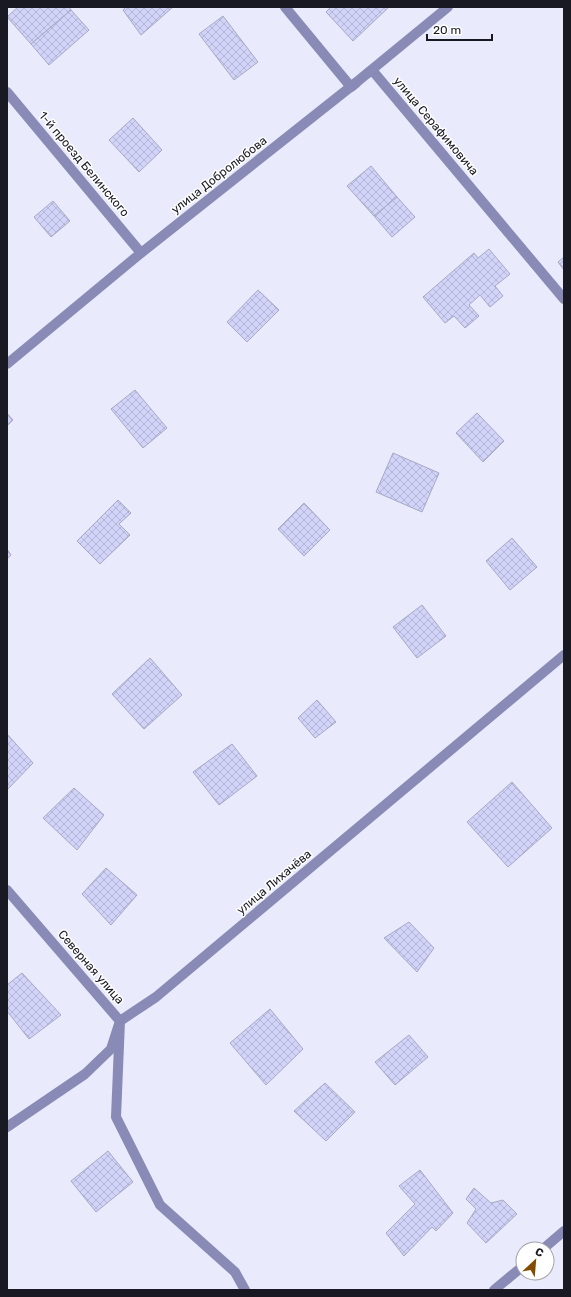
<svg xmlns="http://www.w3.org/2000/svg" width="571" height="1297" font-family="Rubik,sans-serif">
	<defs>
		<pattern id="building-cross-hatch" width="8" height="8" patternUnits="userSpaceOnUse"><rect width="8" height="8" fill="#d2d3f8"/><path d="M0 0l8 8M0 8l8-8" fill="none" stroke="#b4b5d4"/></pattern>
	</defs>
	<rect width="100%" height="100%" fill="#e9eafc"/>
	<g fill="url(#building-cross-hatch)" stroke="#a7a8c4">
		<polygon points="18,7 69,7 71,10 31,44 7,17"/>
		<polygon points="126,7 173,7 141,35 123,10"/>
		<polygon points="331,7 389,7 353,41 326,12"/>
		<polygon points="71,10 89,30 49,65 31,44"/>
		<polygon points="223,16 258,62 234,80 199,34"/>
		<polygon points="133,118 162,150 139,172 109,140"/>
		<polygon points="371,166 397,197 374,216 347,186"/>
		<polygon points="397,197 415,217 392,237 374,216"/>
		<polygon points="53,201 70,221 51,237 34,217"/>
		<polygon points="489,249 510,274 495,286 503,296 490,307 480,295 469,305 479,316 465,328 454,316 445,323 423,297 474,253 478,258"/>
		<polygon points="564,257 564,270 558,262"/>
		<polygon points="258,290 279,310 247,342 227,322"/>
		<polygon points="135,390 167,428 143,448 111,409"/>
		<polygon points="7,413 13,420 7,426"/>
		<polygon points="477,413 504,441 483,462 456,433"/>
		<polygon points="393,453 439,473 422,512 376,492"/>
		<polygon points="118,500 131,513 119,524 130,535 100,564 77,541"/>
		<polygon points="304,503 330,530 304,556 278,529"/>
		<polygon points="512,538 537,567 510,590 486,561"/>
		<polygon points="7,549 11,555 7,559"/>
		<polygon points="422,605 446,636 417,658 393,627"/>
		<polygon points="150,658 182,695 144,729 112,694"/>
		<polygon points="317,700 336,722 315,738 298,718"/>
		<polygon points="7,734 33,763 7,790"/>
		<polygon points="232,744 257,776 219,805 193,772"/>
		<polygon points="512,782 552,828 508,867 467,822"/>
		<polygon points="74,788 104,815 77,850 43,818"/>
		<polygon points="106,868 137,895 111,925 82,894"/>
		<polygon points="409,922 434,948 417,972 384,938"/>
		<polygon points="22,973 61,1015 29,1039 7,1011 7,985"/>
		<polygon points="270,1009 303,1049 266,1085 230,1043"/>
		<polygon points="409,1035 428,1057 395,1085 375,1062"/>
		<polygon points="325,1083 355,1112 326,1141 294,1111"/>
		<polygon points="108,1151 133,1182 96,1212 71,1181"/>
		<polygon points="420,1170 453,1213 436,1231 432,1227 404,1256 386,1233 415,1204 399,1186"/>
		<polygon points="474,1188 491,1203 503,1200 517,1214 486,1243 467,1223 476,1209 466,1199"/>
	</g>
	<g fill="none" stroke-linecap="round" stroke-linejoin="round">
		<g stroke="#898ab6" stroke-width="10">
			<polyline points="285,7 351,87 356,83"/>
			<polyline points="368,73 372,70 564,299"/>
			<polyline points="7,92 141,253"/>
			<polyline points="7,364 141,253 358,81 448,7"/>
			<polyline points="7,890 120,1021 116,1117 160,1205 235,1272 245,1290"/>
			<polyline points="7,1127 85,1074 111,1049 120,1021 156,997 564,655"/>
			<polyline points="543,1249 564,1231"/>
			<polyline points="494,1290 523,1266"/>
		</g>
	</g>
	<g text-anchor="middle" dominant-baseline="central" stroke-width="3" stroke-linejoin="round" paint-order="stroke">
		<g font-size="12" fill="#191924" stroke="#fff">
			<text transform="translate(436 126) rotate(50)">улица Серафимовича</text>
			<text transform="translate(84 164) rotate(50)">1-й проезд Белинского</text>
			<text transform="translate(219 175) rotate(-38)">улица Добролюбова</text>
			<text transform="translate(274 882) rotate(-40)">улица Лихачёва</text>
			<text transform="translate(91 967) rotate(49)">Северная улица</text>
		</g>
	</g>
	<rect width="571" height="1297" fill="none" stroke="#191924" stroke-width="16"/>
	<g transform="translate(535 1261) rotate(26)"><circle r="19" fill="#ffffff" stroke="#a3a3a7"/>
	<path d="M0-3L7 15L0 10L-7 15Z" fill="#854c00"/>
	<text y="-6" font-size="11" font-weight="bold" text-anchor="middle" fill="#191924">С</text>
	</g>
	<path d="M427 34v6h65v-6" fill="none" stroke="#191924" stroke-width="2"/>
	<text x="433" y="34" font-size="12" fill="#191924" stroke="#ffffff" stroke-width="3" paint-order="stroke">20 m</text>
</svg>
